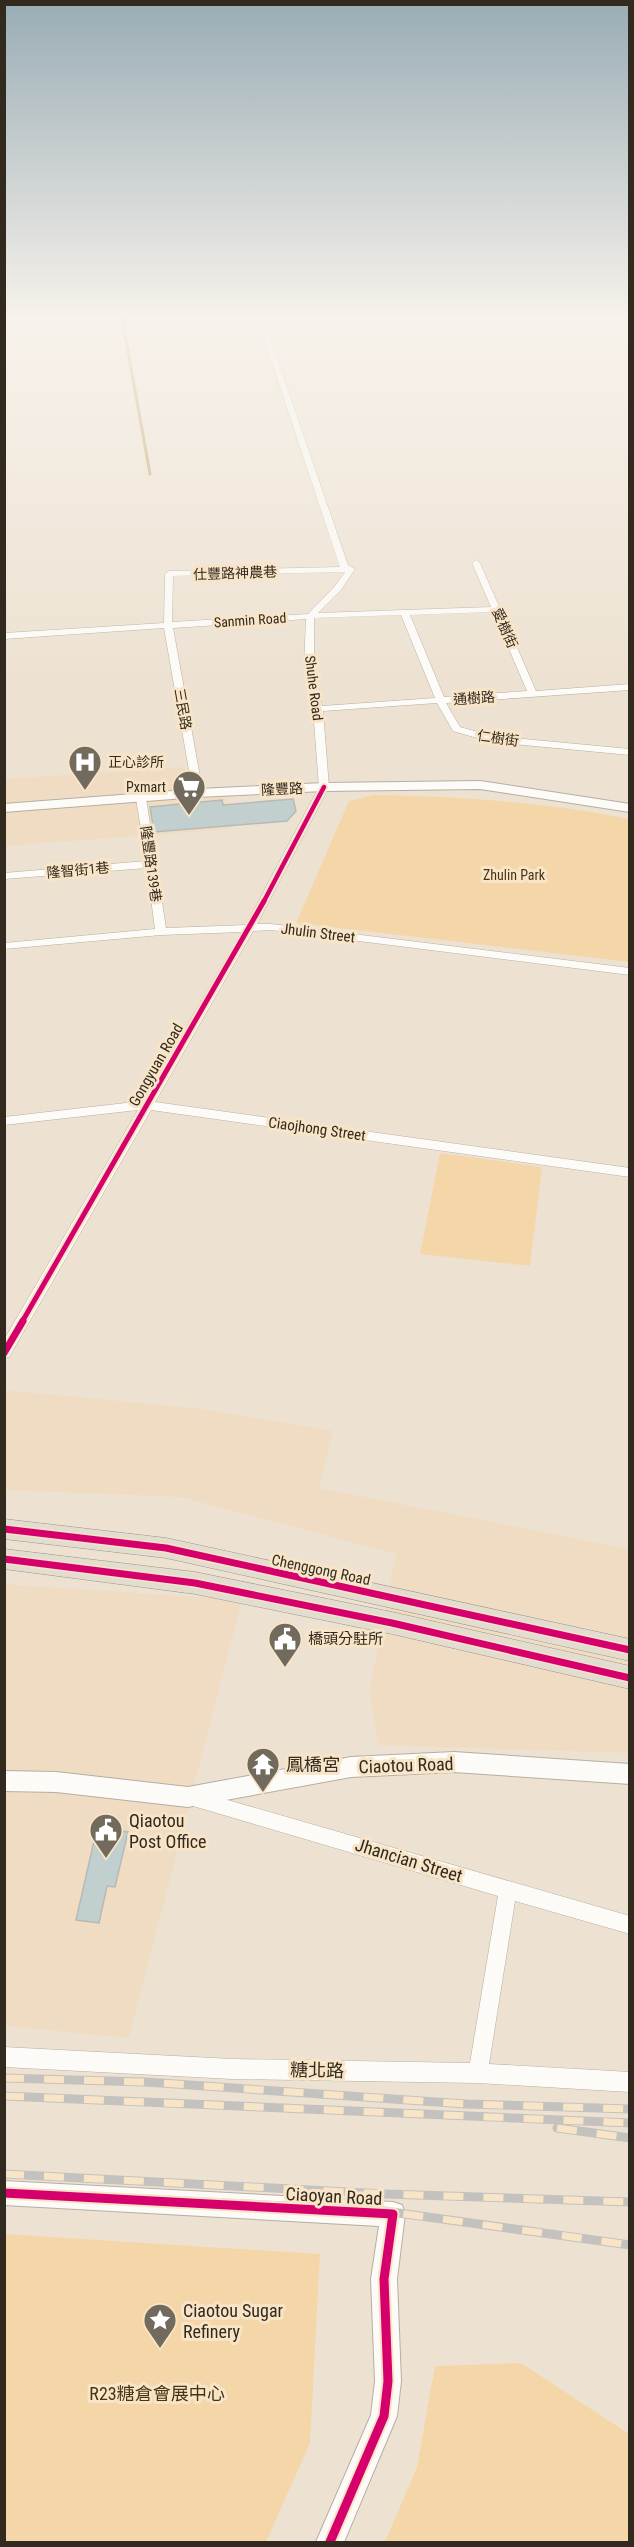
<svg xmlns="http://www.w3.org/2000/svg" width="634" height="2547" font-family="'Roboto Condensed','Noto Sans TC',sans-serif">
	<rect width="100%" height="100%" fill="#ede2d2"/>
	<g fill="#efdcc2">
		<polygon points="185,767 192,800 227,796 230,829 5,846 5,779"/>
		<polygon points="5,1390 203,1409 333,1431 319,1488 629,1549 629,1753 378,1745 369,1693 396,1554 181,1497 5,1490"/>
		<polygon points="4,1584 242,1600 129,2038 5,2026"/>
	</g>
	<g fill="#f5d6a8">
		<path d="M374,795c87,1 171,7 255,24v143l-333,-39 53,-122z"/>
		<polygon points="440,1153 542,1167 530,1266 420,1254"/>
		<polygon points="4,2234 320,2254 310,2443 266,2542 5,2542"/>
		<polygon points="521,2363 629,2434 629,2542 385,2542 417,2467 435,2366"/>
	</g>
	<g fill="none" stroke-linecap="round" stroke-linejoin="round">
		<polyline stroke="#c4a168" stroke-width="3" points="122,318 150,474"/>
	</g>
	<g fill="#c1d0cf" stroke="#b7b9b4" stroke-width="1.5">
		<polygon points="293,799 296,811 287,821 154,832 150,807 222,800 223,805"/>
		<polygon points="97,1828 128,1832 115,1887 107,1886 99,1923 76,1920"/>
	</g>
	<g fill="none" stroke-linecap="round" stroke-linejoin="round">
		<defs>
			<g id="minor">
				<path d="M257,318h6l85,247 7,4 -14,21 -23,23 173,-6 -19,-44 4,-3 4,3 56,128 94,-7v6l-184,13 14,24 32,9 138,13v6l-139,-13 -38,-11 -16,-28 -114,8 6,76 -72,137h14l359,44v7l-359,-45 -18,1 -98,171 475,66v9l-479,-67 -142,247 -5,1v-18l134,-230 -134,15v-8l139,-16 99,-169 -81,3 -157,14v-6l151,-14 -8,-61 -143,11v-6l142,-12 -10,-63 5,-3 5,3 20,130 80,-3 73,-138 -6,-78 -9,-44 2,-46 -133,9 30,165 -5,3 -5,-3 -29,-165 -160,11v-6l160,-10 1,-49 4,-3 171,-4zM345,572l-10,14 -27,28 -136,8 1,-46zM493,612l34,79 -83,6 -34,-82zM401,615l34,83 -113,8 -8,-41v-47z"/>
				<polygon points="193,1790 630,1916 630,1934 515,1901 489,2064 630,2072 630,2092 478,2083 232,2079 4,2067 4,2047 232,2059 470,2063 498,1896 193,1806 187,1804 184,1798 187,1792"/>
			</g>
			<g id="tertiary">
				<polygon points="480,781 630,804 630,812 480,789 324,791 198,797 4,812 4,804 198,789 324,783"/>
				<polygon points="454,1752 630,1764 630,1784 454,1772 351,1777 188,1807 56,1792 4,1791 4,1771 56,1772 188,1787 351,1757"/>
				<polygon points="4,2181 393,2202 402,2205 405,2214 397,2279 401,2381 397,2416 344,2542 316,2542 371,2415 375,2381 371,2279 379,2226 4,2205"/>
			</g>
			<g id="primary">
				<polygon points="4,1519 166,1538 630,1639 630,1661 166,1558 4,1539"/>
				<polygon points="4,1549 195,1572 392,1612 630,1666 630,1689 392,1634 195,1594 4,1569"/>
			</g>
		</defs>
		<use href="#minor" stroke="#b6aea2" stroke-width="1"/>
		<use href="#tertiary" stroke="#b6aea2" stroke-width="2"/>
		<use href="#primary" stroke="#a0937c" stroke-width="1"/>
		<use href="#minor" fill="#fcfbf8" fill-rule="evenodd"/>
		<use href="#tertiary" fill="#fcfbf8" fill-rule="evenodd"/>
		<use href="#primary" fill="#e2dcd1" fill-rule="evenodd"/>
		<defs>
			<g id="rail">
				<polyline points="4,2078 146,2082 466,2104 630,2109"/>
				<polyline points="4,2096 630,2123"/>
				<polyline points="557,2128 630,2138"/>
				<polyline points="4,2174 386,2194 630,2202"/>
				<polyline points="4,2192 384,2211 630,2245"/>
			</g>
		</defs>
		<use href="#rail" stroke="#c4c2be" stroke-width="9"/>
		<use href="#rail" stroke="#f8e4c7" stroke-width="7" stroke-dasharray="20" stroke-linecap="butt"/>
		<defs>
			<polyline id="cycleway-far3" points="263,903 324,787"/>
			<polyline id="cycleway-far2" points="22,1322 264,901"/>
			<g id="cycleway-far1">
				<polyline points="4,1353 23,1321"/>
				<polyline points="4,1529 166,1548 630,1650"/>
				<polyline points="4,1559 195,1583 392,1623 630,1678"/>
			</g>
			<polyline id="cycleway" points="4,2193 393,2214 384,2279 388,2381 384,2416 330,2542"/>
		</defs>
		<use href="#cycleway-far3" stroke="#f8e4c7" stroke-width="8"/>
		<use href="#cycleway-far2" stroke="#f8e4c7" stroke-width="9"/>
		<use href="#cycleway-far1" stroke="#f8e4c7" stroke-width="10"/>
		<use href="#cycleway" stroke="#f8e4c7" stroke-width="13"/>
		<use href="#cycleway-far3" stroke="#d6006c" stroke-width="4.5"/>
		<use href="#cycleway-far2" stroke="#d6006c" stroke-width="5"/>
		<use href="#cycleway-far1" stroke="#d6006c" stroke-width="7"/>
		<use href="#cycleway" stroke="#d6006c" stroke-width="9"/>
	</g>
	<linearGradient id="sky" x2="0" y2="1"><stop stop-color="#99acb5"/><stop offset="0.47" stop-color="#f7f2eb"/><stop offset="1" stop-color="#f7f2eb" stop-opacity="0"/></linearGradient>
	<rect width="634" height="675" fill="url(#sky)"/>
	<defs>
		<symbol id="hospital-pin" viewBox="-11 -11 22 30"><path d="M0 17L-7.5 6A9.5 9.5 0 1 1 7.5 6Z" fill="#736a5e" stroke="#f8e4c7"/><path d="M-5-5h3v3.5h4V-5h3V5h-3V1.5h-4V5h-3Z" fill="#fff"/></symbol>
		<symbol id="supermarket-pin" viewBox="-11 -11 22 30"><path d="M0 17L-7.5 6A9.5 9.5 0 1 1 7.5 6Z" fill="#736a5e" stroke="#f8e4c7"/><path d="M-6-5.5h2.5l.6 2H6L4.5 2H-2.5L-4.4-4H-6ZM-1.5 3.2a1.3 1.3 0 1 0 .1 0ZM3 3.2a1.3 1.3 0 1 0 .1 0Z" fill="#fff"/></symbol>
		<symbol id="civic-pin" viewBox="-11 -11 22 30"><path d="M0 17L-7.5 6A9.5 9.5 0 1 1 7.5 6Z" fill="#736a5e" stroke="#f8e4c7"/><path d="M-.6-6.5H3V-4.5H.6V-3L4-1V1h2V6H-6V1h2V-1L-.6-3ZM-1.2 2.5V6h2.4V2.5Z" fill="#fff"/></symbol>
		<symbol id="temple-pin" viewBox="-11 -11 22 30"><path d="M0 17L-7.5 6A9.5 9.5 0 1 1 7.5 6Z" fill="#736a5e" stroke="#f8e4c7"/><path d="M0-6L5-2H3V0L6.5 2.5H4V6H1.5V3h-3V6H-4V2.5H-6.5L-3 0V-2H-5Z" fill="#fff"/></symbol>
		<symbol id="sight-pin" viewBox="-11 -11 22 30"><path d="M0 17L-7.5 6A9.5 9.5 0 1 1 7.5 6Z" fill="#736a5e" stroke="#f8e4c7"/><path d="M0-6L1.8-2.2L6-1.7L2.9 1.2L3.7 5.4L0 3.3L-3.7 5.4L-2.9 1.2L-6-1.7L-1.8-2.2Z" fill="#fff"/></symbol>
	</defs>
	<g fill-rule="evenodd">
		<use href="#hospital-pin" x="66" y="743" width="38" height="52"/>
		<use href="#supermarket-pin" x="170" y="768" width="38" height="52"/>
		<use href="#civic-pin" x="266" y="1620" width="38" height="52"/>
		<use href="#temple-pin" x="244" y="1745" width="38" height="52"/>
		<use href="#civic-pin" x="87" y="1811" width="38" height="52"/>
		<use href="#sight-pin" x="141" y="2301" width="38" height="52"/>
	</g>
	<g text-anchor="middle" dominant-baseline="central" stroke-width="6" stroke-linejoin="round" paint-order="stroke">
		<g font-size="14" fill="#322a1f" stroke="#f8e4c7">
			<text transform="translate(235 573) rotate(-2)">仕豐路神農巷</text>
			<text transform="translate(250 620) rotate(-4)">Sanmin Road</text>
			<text transform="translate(505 628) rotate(66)">愛樹街</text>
			<text transform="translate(314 688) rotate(83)">Shuhe Road</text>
			<text transform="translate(474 698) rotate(-4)">通樹路</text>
			<text transform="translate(183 709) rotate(80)">三民路</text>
			<text transform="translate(498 738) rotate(8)">仁樹街</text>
			<text transform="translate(282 789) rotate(-3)">隆豐路</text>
			<text transform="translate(151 864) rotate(82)">隆豐路139巷</text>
			<text transform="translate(78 870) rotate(-5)">隆智街1巷</text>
		</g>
		<g font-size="14" fill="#322a1f" stroke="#f8e4c7" text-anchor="start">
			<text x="108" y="762">正心診所</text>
			<text x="166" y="787" text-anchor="end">Pxmart</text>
		</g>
		<g font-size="14" fill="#483414" stroke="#f8e4c7">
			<text x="514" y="875">Zhulin Park</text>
		</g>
		<g font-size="15" fill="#322a1f" stroke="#f8e4c7">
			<text transform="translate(318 933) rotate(7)">Jhulin Street</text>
			<text transform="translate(156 1065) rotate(-60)">Gongyuan Road</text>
			<text transform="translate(317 1129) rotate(8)">Ciaojhong Street</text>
			<text transform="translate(321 1570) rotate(12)">Chenggong Road</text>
		</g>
		<g font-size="15" fill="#322a1f" stroke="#f8e4c7" text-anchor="start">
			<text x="308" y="1639">橋頭分駐所</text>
		</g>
		<g font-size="18" fill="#322a1f" stroke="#f8e4c7" text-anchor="start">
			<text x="286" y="1764">鳳橋宮</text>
			<text x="129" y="1820">Qiaotou<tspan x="129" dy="21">Post Office</tspan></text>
			<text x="183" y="2310">Ciaotou Sugar<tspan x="183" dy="21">Refinery</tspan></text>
		</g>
		<g font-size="18" fill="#322a1f" stroke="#f8e4c7">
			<text transform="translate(406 1765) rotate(-2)">Ciaotou Road</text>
			<text transform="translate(409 1860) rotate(17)">Jhancian Street</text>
			<text transform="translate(317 2070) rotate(1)">糖北路</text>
			<text transform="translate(334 2196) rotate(3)">Ciaoyan Road</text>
		</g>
		<g font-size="18" fill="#483414" stroke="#f8e4c7">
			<text x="157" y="2393">R23糖倉會展中心</text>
		</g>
	</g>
	<rect width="634" height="2547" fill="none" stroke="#322a1f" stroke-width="12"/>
</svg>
